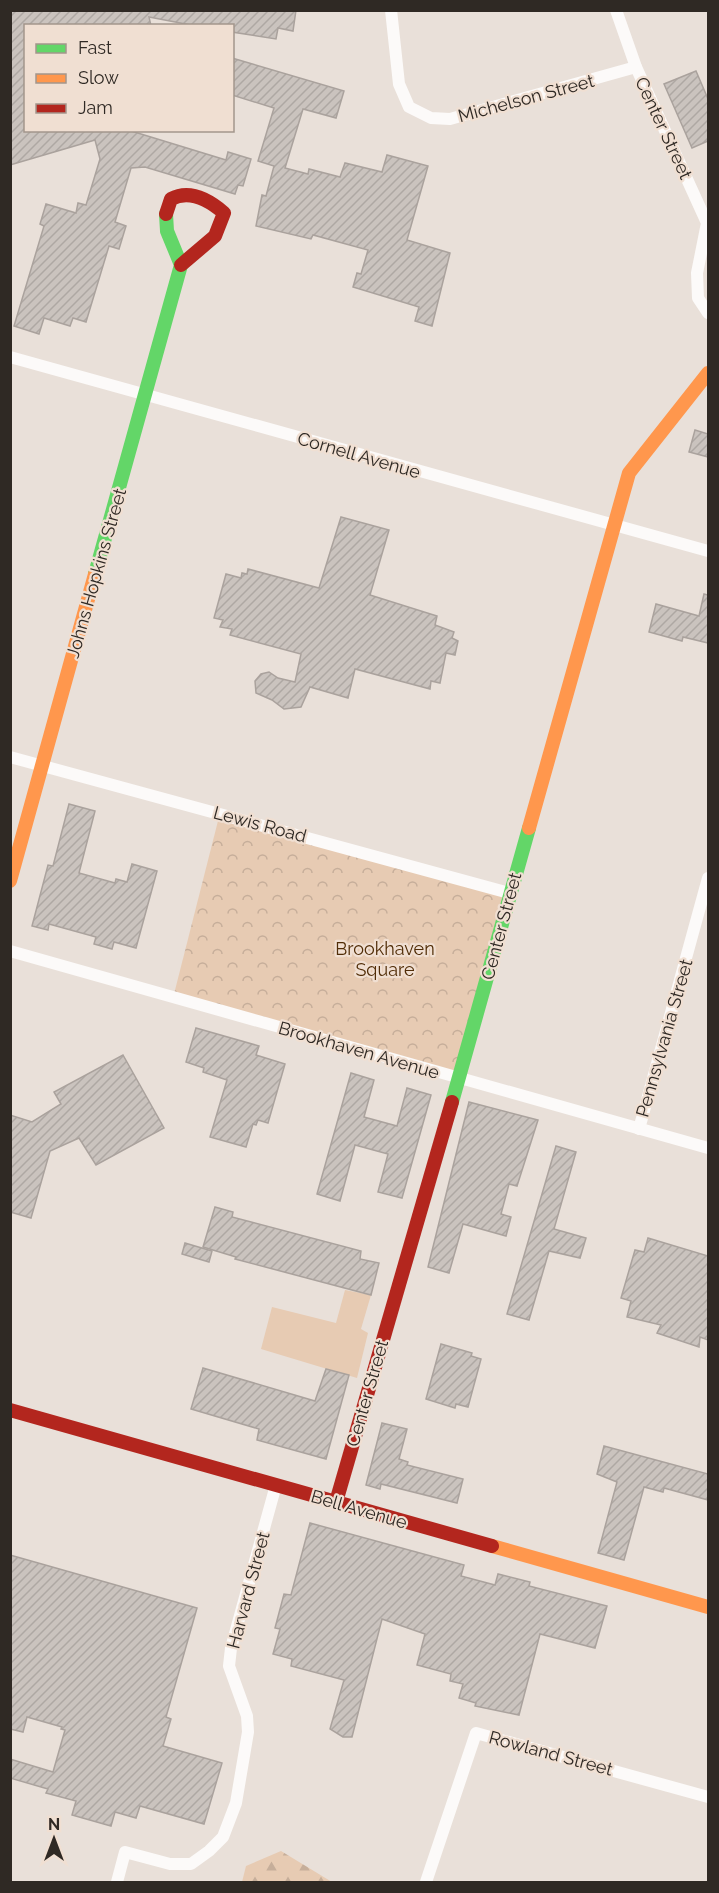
<svg xmlns="http://www.w3.org/2000/svg" width="719" height="1893" font-family="Raleway,sans-serif">
	<defs>
		<pattern id="forest-firs" width="22" height="20" patternUnits="userSpaceOnUse" patternTransform="scale(1.5)"><rect width="22" height="20" fill="#e7cbb3"/><path d="M5 1l3.5 6h-7zM16 11l3.5 6h-7z" fill="#c6ae9a"/></pattern>
		<pattern id="park-crowns" width="20" height="18" patternUnits="userSpaceOnUse" patternTransform="scale(1.5)"><rect width="20" height="18" fill="#e7cbb3"/><path d="M2 6a3 3 0 1 1 6 0M12 15a3 3 0 1 1 6 0" fill="none" stroke="#c6ae9a"/></pattern>
		<pattern id="building-hatch" width="6" height="6" patternUnits="userSpaceOnUse" patternTransform="scale(1.5)"><rect width="6" height="6" fill="#cac3be"/><path d="M-1 1l2-2M0 6l6-6M5 7l2-2" fill="none" stroke="#aea8a3"/></pattern>
	</defs>
	<rect width="100%" height="100%" fill="#e9e0d9"/>
	<polygon fill="#e7cbb3" points="345,1290 371,1295 361,1329 368,1333 357,1378 261,1349 272,1307 336,1323"/>
	<polygon fill="url(#forest-firs)" points="281,1851 332,1882 242,1882 246,1866"/>
	<polygon fill="url(#park-crowns)" points="220,813 509,893 459,1078 173,998"/>
	<g fill="url(#building-hatch)" stroke="#aaa29d" stroke-width="1.5">
		<polygon points="10,10 296,10 293,31 278,28 276,39 232,32 232,26 196,26 149,17 151,26 26,26 26,130 128,130 226,160 228,152 251,159 243,186 238,185 235,194 145,167 131,168 115,222 126,226 119,249 109,246 86,322 73,318 70,326 44,318 39,334 14,326 44,226 40,224 46,204 76,213 78,203 86,205 100,159 95,140 10,165"/>
		<polygon points="232,58 344,91 336,118 303,109 285,168 308,174 309,169 340,177 345,163 382,172 387,155 428,166 407,240 450,253 432,326 415,321 419,307 353,287 357,273 361,274 368,250 313,235 311,239 256,226 262,195 266,196 274,166 258,161 274,108 232,95"/>
		<polygon points="696,71 708,99 708,141 692,148 664,84"/>
		<polygon points="695,430 708,434 708,457 689,452"/>
		<polygon points="341,517 389,530 370,595 437,616 435,625 454,632 452,638 458,641 455,655 446,653 440,683 431,681 430,689 355,669 348,698 310,687 301,707 284,709 272,700 256,693 255,681 261,674 269,672 278,678 295,682 301,654 230,635 232,629 220,627 223,620 214,618 226,574 241,578 242,573 247,574 248,569 319,588"/>
		<polygon points="704,594 708,595 708,643 683,637 682,641 649,632 656,604 699,616"/>
		<polygon points="69,804 95,811 79,873 115,883 116,879 127,882 132,864 157,871 136,948 114,942 112,949 94,944 96,937 49,924 48,930 32,926 48,865 53,866"/>
		<polygon points="196,1028 259,1046 256,1055 285,1064 268,1123 258,1120 256,1125 253,1124 246,1147 210,1137 227,1080 203,1072 204,1068 186,1062"/>
		<polygon points="123,1055 164,1128 96,1165 79,1138 50,1151 31,1218 10,1212 10,1115 32,1122 61,1104 54,1092"/>
		<polygon points="351,1073 374,1080 364,1117 397,1126 407,1088 431,1095 402,1198 378,1192 388,1154 355,1145 340,1201 317,1194"/>
		<polygon points="469,1102 538,1120 517,1186 509,1184 501,1214 511,1217 506,1236 463,1224 449,1273 428,1267"/>
		<polygon points="556,1146 576,1152 554,1229 586,1238 580,1258 549,1251 529,1320 507,1314"/>
		<polygon points="215,1207 233,1212 232,1217 361,1251 360,1259 379,1263 371,1295 235,1259 236,1257 203,1247"/>
		<polygon points="648,1238 708,1256 708,1340 700,1337 699,1347 657,1333 661,1325 627,1317 631,1301 621,1298 635,1250 644,1252"/>
		<polygon points="185,1243 212,1251 209,1262 182,1254"/>
		<polygon points="441,1344 472,1353 471,1356 481,1359 468,1407 456,1404 455,1408 426,1399"/>
		<polygon points="203,1368 315,1401 326,1369 349,1375 326,1459 257,1440 259,1429 191,1409"/>
		<polygon points="382,1423 407,1429 399,1459 408,1462 407,1465 463,1479 457,1503 381,1484 380,1489 366,1485"/>
		<polygon points="604,1446 708,1474 708,1500 664,1488 663,1492 644,1487 624,1560 598,1553 617,1482 597,1474"/>
		<polygon points="310,1523 464,1565 461,1576 495,1585 498,1574 530,1582 529,1586 607,1606 595,1648 540,1634 519,1715 475,1706 476,1703 459,1698 463,1684 450,1681 451,1674 417,1665 425,1634 382,1619 352,1737 343,1737 330,1729 344,1680 291,1666 292,1659 273,1654 280,1629 275,1628 284,1594 291,1595"/>
		<polygon points="10,1555 197,1608 166,1717 171,1719 163,1746 222,1763 204,1824 140,1806 136,1818 115,1812 111,1826 72,1815 76,1801 46,1793 48,1789 10,1778 10,1759 53,1772 65,1730 61,1729 62,1727 27,1717 23,1732 10,1729"/>
	</g>
	<g fill="none" stroke-linecap="round" stroke-linejoin="round">
		<g stroke="#fcfaf9" stroke-width="12">
			<polyline points="391,10 399,84 409,107 431,118 450,119 636,67"/>
			<polyline points="616,10 636,67 707,223 697,273 698,298 708,313"/>
			<polyline points="10,357 708,551"/>
			<polyline points="10,757 509,893"/>
			<polyline points="10,951 708,1148"/>
			<polyline points="639,1129 708,878"/>
			<polyline points="117,1882 125,1852 170,1864 191,1864 209,1851 223,1837 236,1803 248,1732 247,1716 229,1666 231,1648 276,1485"/>
			<polyline points="426,1882 476,1733 708,1797"/>
		</g>
		<g stroke="#63d668" stroke-width="14">
			<polyline points="95,574 181,265 167,231 166,214"/>
			<polyline points="452,1102 529,828"/>
		</g>
		<g stroke="#ff974d" stroke-width="14">
			<polyline points="529,828 629,473 708,373"/>
			<polyline points="10,881 95,574"/>
			<polyline points="492,1546 708,1607"/>
		</g>
		<g stroke="#b3261e" stroke-width="14">
			<path d="M166,214l5,-15c19,-10 38,1 53,14l-9,23 -34,29"/>
			<polyline points="10,1410 492,1546"/>
			<polyline points="336,1502 452,1102"/>
		</g>
	</g>
	<g text-anchor="middle" dominant-baseline="central" stroke-width="4.5" stroke-linejoin="round" paint-order="stroke">
		<g font-size="18" fill="#2f2924" stroke="#f0dfd2">
			<text transform="translate(526 98) rotate(-15)">Michelson Street</text>
			<text transform="translate(664 128) rotate(65)">Center Street</text>
			<text transform="translate(359 455) rotate(16)">Cornell Avenue</text>
			<text transform="translate(96 573) rotate(-74)">Johns Hopkins Street</text>
			<text transform="translate(260 824) rotate(15)">Lewis Road</text>
			<text transform="translate(501 926) rotate(-75)">Center Street</text>
			<text transform="translate(664 1038) rotate(-74)">Pennsylvania Street</text>
			<text transform="translate(359 1050) rotate(16)">Brookhaven Avenue</text>
			<text transform="translate(367 1393) rotate(-74)">Center Street</text>
			<text transform="translate(359 1509) rotate(16)">Bell Avenue</text>
			<text transform="translate(248 1590) rotate(-75)">Harvard Street</text>
			<text transform="translate(551 1753) rotate(15)">Rowland Street</text>
		</g>
		<g font-size="18" fill="#512d07" stroke="#f0dfd2">
			<text x="385" y="948">Brookhaven<tspan x="385" dy="21">Square</tspan></text>
		</g>
	</g>
	<rect width="719" height="1893" fill="none" stroke="#2f2924" stroke-width="24"/>
	<rect x="24" y="24" width="210" height="108" fill="#f0dfd2" stroke="#a3968c" stroke-width="1.5"/>
	<rect x="36" y="44" width="30" height="9" fill="#63d668" stroke="#a3968c" stroke-width="1.5"/>
	<text x="78" y="54" font-size="18" fill="#2f2924">Fast</text>
	<rect x="36" y="74" width="30" height="9" fill="#ff974d" stroke="#a3968c" stroke-width="1.5"/>
	<text x="78" y="84" font-size="18" fill="#2f2924">Slow</text>
	<rect x="36" y="104" width="30" height="9" fill="#b3261e" stroke="#a3968c" stroke-width="1.5"/>
	<text x="78" y="114" font-size="18" fill="#2f2924">Jam</text>
	<g transform="translate(54 1839)" stroke="#f0dfd2" stroke-width="4.5" paint-order="stroke">
	<path d="M0-4.5L10 22L0 15L-10 22Z" fill="#2f2924"/>
	<text y="-9" font-size="16" font-weight="bold" text-anchor="middle" fill="#2f2924">N</text>
	</g>
</svg>
